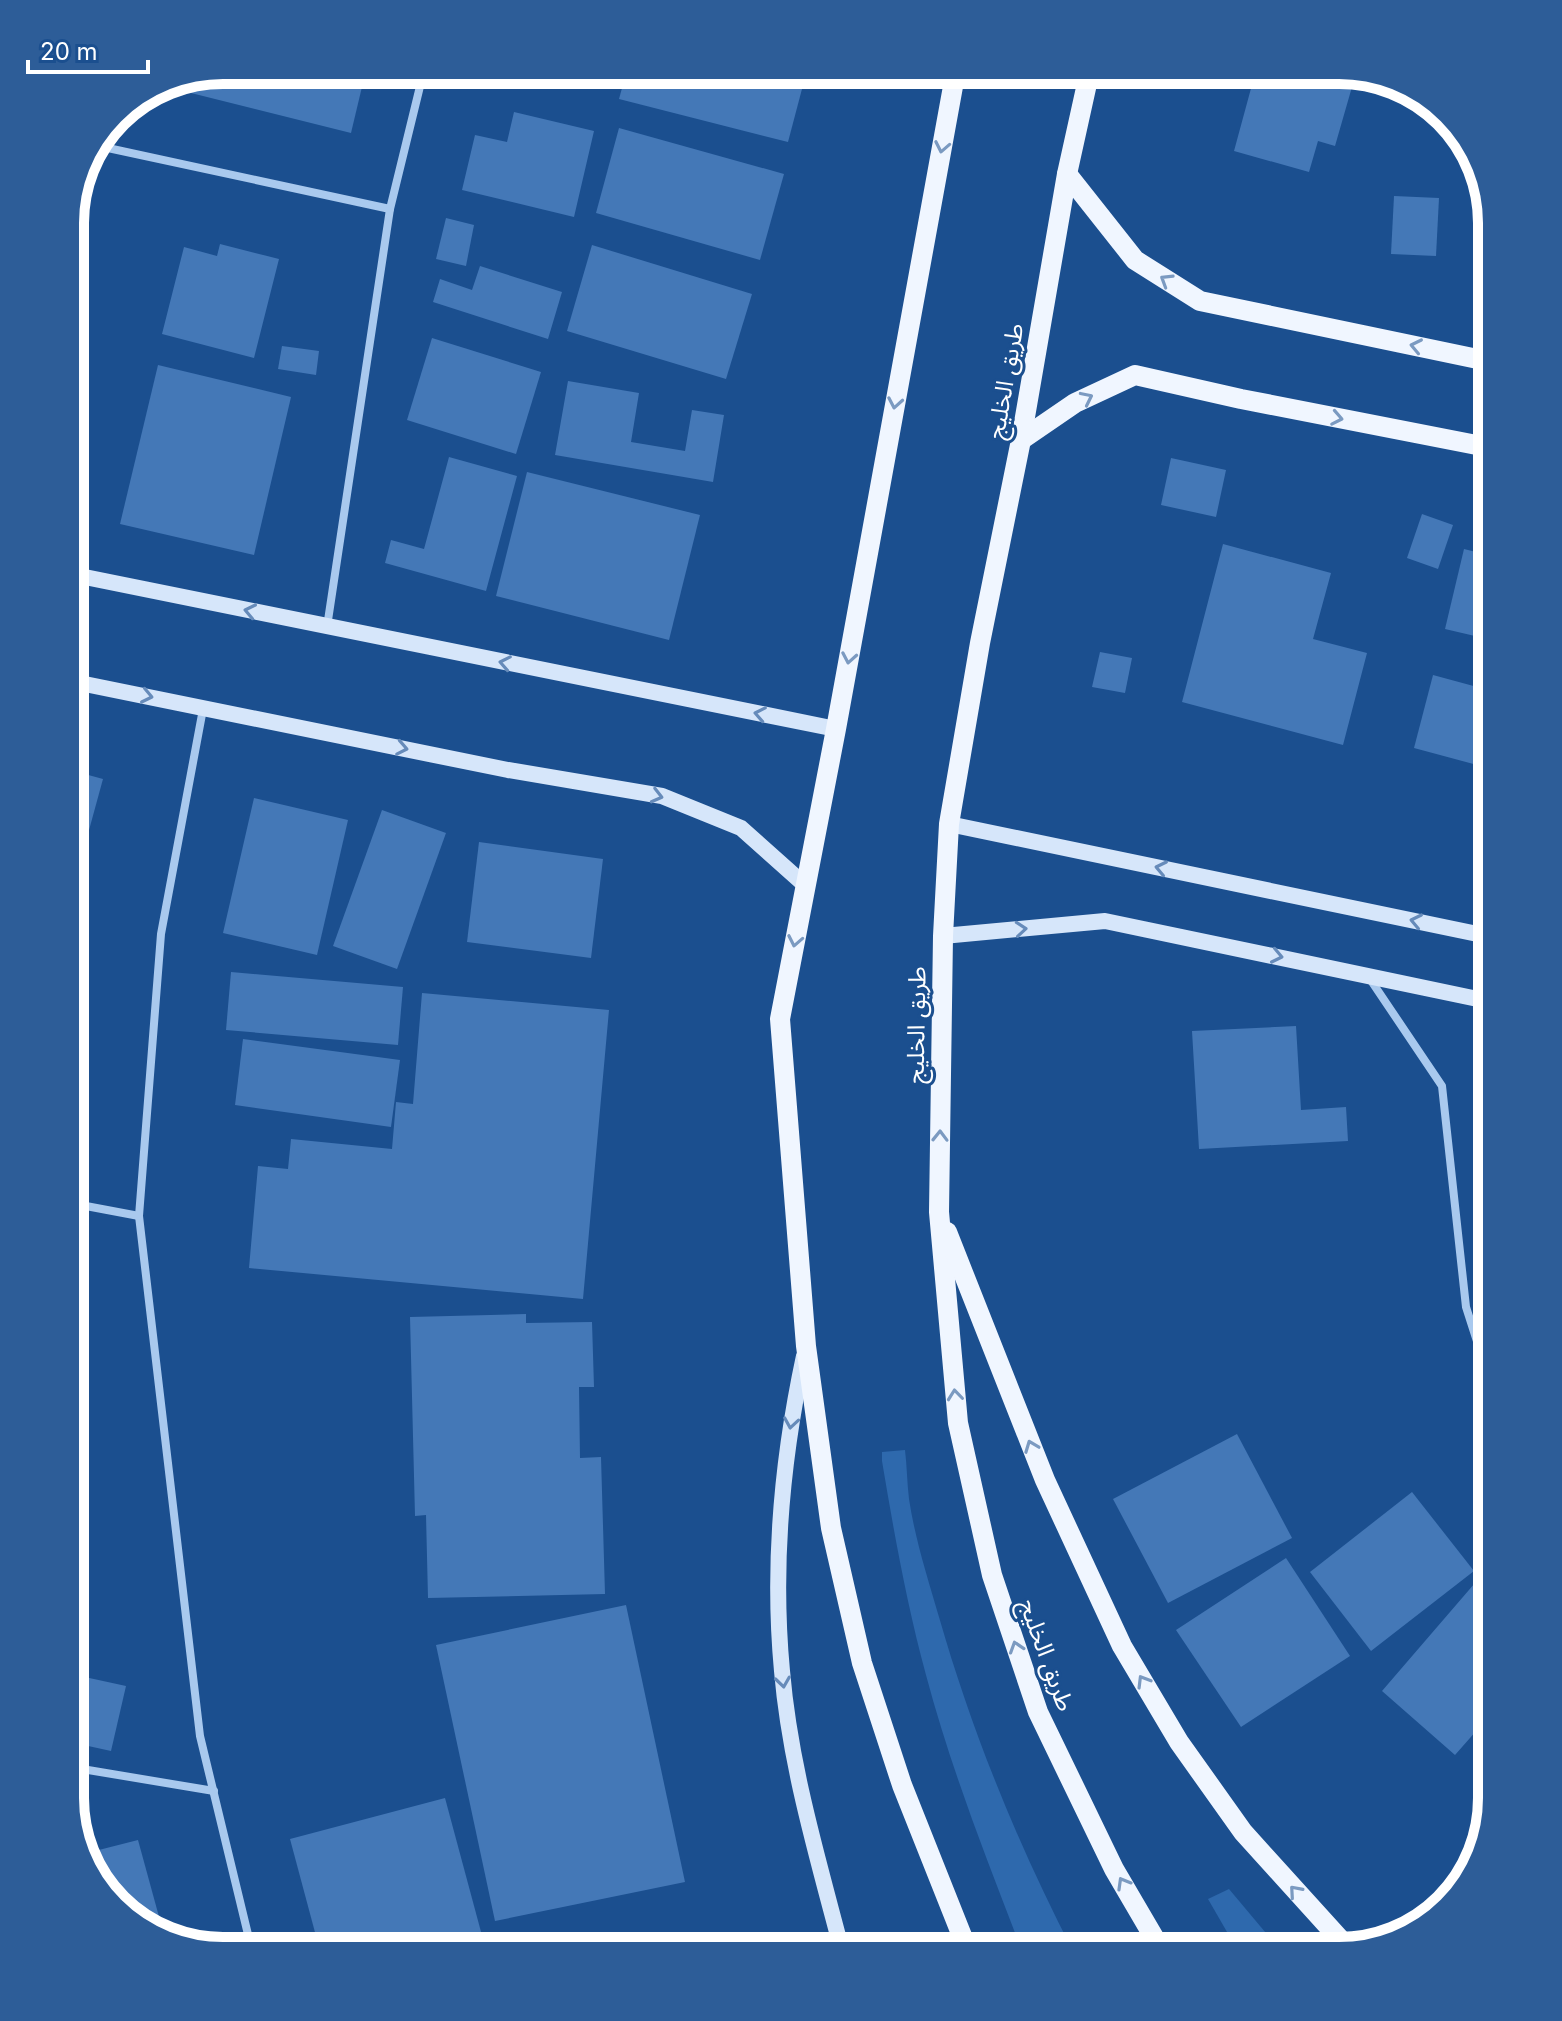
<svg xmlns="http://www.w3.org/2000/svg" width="1562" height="2021" font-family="Inter,'Noto Sans Arabic',sans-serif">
	<rect width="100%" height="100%" fill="#1b4f8f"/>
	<g fill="#2e69ad">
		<path d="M905,1450c2,16 2,33 4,49 6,40 19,80 30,118 33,115 79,228 134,334h-51c-35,-91 -71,-182 -96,-276 -19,-70 -32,-142 -44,-214v-9z"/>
		<polygon points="1229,1889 1281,1951 1238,1951 1208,1899"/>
	</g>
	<g fill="#4478b7">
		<polygon points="223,70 366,70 351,133 187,92 189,83"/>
		<polygon points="627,70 807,70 788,142 619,99"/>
		<polygon points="1256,70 1348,70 1356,73 1335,146 1318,141 1309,172 1234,151"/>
		<polygon points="1360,74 1415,90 1439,112 1356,87"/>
		<polygon points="514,112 594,131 574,217 462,190 475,135 507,142"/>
		<polygon points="619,128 784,174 760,260 596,213"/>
		<polygon points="1394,196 1439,198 1436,256 1391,254"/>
		<polygon points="446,218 474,225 466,266 436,259"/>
		<polygon points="220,244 279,259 254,358 162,334 184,247 217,256"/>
		<polygon points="592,245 752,294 726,379 567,331"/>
		<polygon points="480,266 562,292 548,339 433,302 440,279 472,290"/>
		<polygon points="432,338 541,372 516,454 407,420"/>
		<polygon points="282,346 319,351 316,375 278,369"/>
		<polygon points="158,365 291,397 254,555 120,524"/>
		<polygon points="568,381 639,393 631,442 685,451 692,410 724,415 713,482 555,455"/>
		<polygon points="449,457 517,476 486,591 385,563 391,540 424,549"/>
		<polygon points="1171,458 1226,470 1216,517 1161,505"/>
		<polygon points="527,472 700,515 669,640 496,596"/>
		<polygon points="1422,514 1453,525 1438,569 1407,558"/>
		<polygon points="1223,544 1331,573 1313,639 1367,653 1343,745 1182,702"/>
		<polygon points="1464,549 1492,556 1492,640 1445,629"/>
		<polygon points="1100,652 1132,658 1125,693 1092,687"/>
		<polygon points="1433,675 1492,691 1492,769 1414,748"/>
		<polygon points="70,770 103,779 71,896 70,896"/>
		<polygon points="254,798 348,820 317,955 223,933"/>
		<polygon points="382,810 446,833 397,969 333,946"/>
		<polygon points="479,842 603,859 591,958 467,942"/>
		<polygon points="231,972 403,987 398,1045 226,1030"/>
		<polygon points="422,993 609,1010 583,1299 249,1268 258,1166 288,1169 291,1139 392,1149 396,1102 413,1104"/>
		<polygon points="1296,1026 1301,1110 1346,1107 1348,1141 1199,1149 1192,1031"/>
		<polygon points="70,1033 83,1036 71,1079 70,1079"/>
		<polygon points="243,1039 400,1060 391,1127 235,1105"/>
		<polygon points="526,1314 526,1323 592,1322 594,1387 579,1387 580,1458 601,1457 605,1594 428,1598 426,1515 415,1516 410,1317"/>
		<polygon points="70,1320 80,1322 72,1366 70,1366"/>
		<polygon points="1237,1434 1292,1538 1168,1603 1113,1499"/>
		<polygon points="70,1446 82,1448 76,1481 70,1480"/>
		<polygon points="1412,1492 1474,1571 1371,1651 1310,1572"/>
		<polygon points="1286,1558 1350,1656 1241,1727 1176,1630"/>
		<polygon points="70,1560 88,1565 71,1630 70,1629"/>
		<polygon points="1481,1576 1492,1585 1492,1618 1483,1628 1492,1636 1492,1713 1455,1755 1382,1691"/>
		<polygon points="626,1605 685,1882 495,1921 436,1645"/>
		<polygon points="71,1674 126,1686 111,1751 70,1742"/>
		<polygon points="445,1798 484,1943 452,1951 320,1951 290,1839"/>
		<polygon points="138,1840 164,1935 147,1931 96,1882 87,1853"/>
	</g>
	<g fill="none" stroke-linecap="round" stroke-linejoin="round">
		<g stroke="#a9c9ee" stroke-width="8">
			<polyline points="94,145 390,209"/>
			<polyline points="327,627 390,209 424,70"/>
			<polyline points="203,709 161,934 139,1216 200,1736 252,1951"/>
			<polyline points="1370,979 1442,1086 1466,1307 1492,1388"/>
			<polyline points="70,1203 139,1216"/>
			<polyline points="70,1767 214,1791"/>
		</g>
		<g stroke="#d6e6fa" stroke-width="16">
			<polyline points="70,574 836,729"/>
			<polyline points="70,681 508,770 662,796 741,828 806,886"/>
			<polyline points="949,824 1492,937"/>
			<polyline points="943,936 1105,921 1492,1002"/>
			<path d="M804,1356c-22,103 -32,208 -22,315 8,95 36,188 60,280"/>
		</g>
		<g stroke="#f0f6ff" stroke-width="20">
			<polyline points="956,70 836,729 780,1019 806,1346 831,1528 862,1663 902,1785 968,1951"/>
			<polyline points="1090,70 1067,174 1021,440 980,643 949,824 943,936 939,1212 958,1423 992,1575 1038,1712 1114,1869 1162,1951"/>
			<polyline points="1067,174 1135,260 1200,301 1492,362"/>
			<polyline points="1021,440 1075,403 1135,375 1241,399 1492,448"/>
			<polyline points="947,1232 1045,1480 1122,1646 1179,1742 1243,1832 1348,1948"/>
		</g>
	</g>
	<defs><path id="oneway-chevron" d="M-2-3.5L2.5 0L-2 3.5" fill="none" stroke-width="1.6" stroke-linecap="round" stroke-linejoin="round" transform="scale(2)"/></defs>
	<g stroke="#7b9ac1">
		<use href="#oneway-chevron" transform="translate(942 147) rotate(101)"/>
		<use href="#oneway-chevron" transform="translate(1166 280) rotate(-148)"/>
		<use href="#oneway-chevron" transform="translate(1416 346) rotate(-168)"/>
		<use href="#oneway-chevron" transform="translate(1087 398) rotate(-26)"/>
		<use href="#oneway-chevron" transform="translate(895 403) rotate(100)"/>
		<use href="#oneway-chevron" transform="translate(1337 418) rotate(11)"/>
		<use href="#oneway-chevron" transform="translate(849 658) rotate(100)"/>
		<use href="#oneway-chevron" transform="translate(795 941) rotate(101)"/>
		<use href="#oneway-chevron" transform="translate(940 1136) rotate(-89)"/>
		<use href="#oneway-chevron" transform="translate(955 1395) rotate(-96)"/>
		<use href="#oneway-chevron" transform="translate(1031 1446) rotate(-111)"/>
		<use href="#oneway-chevron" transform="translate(1016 1647) rotate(-108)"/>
		<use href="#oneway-chevron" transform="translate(1143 1681) rotate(-121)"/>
		<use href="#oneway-chevron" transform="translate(1123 1883) rotate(-120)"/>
		<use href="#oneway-chevron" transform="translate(1295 1891) rotate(-131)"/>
	</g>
	<g stroke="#668bba">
		<use href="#oneway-chevron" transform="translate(250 611) rotate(-168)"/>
		<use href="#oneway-chevron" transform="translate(505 663) rotate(-169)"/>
		<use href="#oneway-chevron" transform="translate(147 696) rotate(12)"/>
		<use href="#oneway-chevron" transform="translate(760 714) rotate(-169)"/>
		<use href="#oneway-chevron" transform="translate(402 748) rotate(11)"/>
		<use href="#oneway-chevron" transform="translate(657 796) rotate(14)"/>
		<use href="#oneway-chevron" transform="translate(1161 868) rotate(-168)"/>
		<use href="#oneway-chevron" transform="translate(1416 921) rotate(-168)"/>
		<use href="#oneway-chevron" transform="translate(1021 929) rotate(-5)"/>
		<use href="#oneway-chevron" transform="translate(1277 956) rotate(12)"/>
		<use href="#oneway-chevron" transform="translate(791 1423) rotate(99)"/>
		<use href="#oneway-chevron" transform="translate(783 1682) rotate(82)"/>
	</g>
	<g text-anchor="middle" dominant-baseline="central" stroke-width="6" stroke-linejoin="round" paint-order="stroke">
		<g font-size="24" fill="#fff" stroke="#1b4f8f">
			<text transform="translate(1005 381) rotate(-80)">طريق الخليج</text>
			<text transform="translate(916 1025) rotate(-89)">طريق الخليج</text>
			<text transform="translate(1047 1655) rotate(70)">طريق الخليج</text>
		</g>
	</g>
	<path d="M0 0H1562V2021H0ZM223 84H1339A139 139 0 0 1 1478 223V1798A139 139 0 0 1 1339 1937H223A139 139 0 0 1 84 1798V223A139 139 0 0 1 223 84Z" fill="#2d5d98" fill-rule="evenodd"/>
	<path fill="none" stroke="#fff" stroke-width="10" d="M223 84H1339A139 139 0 0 1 1478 223V1798A139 139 0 0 1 1339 1937H223A139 139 0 0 1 84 1798V223A139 139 0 0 1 223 84Z"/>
	<path d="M28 60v12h120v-12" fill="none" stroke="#ffffff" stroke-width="4"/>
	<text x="40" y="60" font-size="24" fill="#ffffff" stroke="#1b4f8f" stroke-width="6" paint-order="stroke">20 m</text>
</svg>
